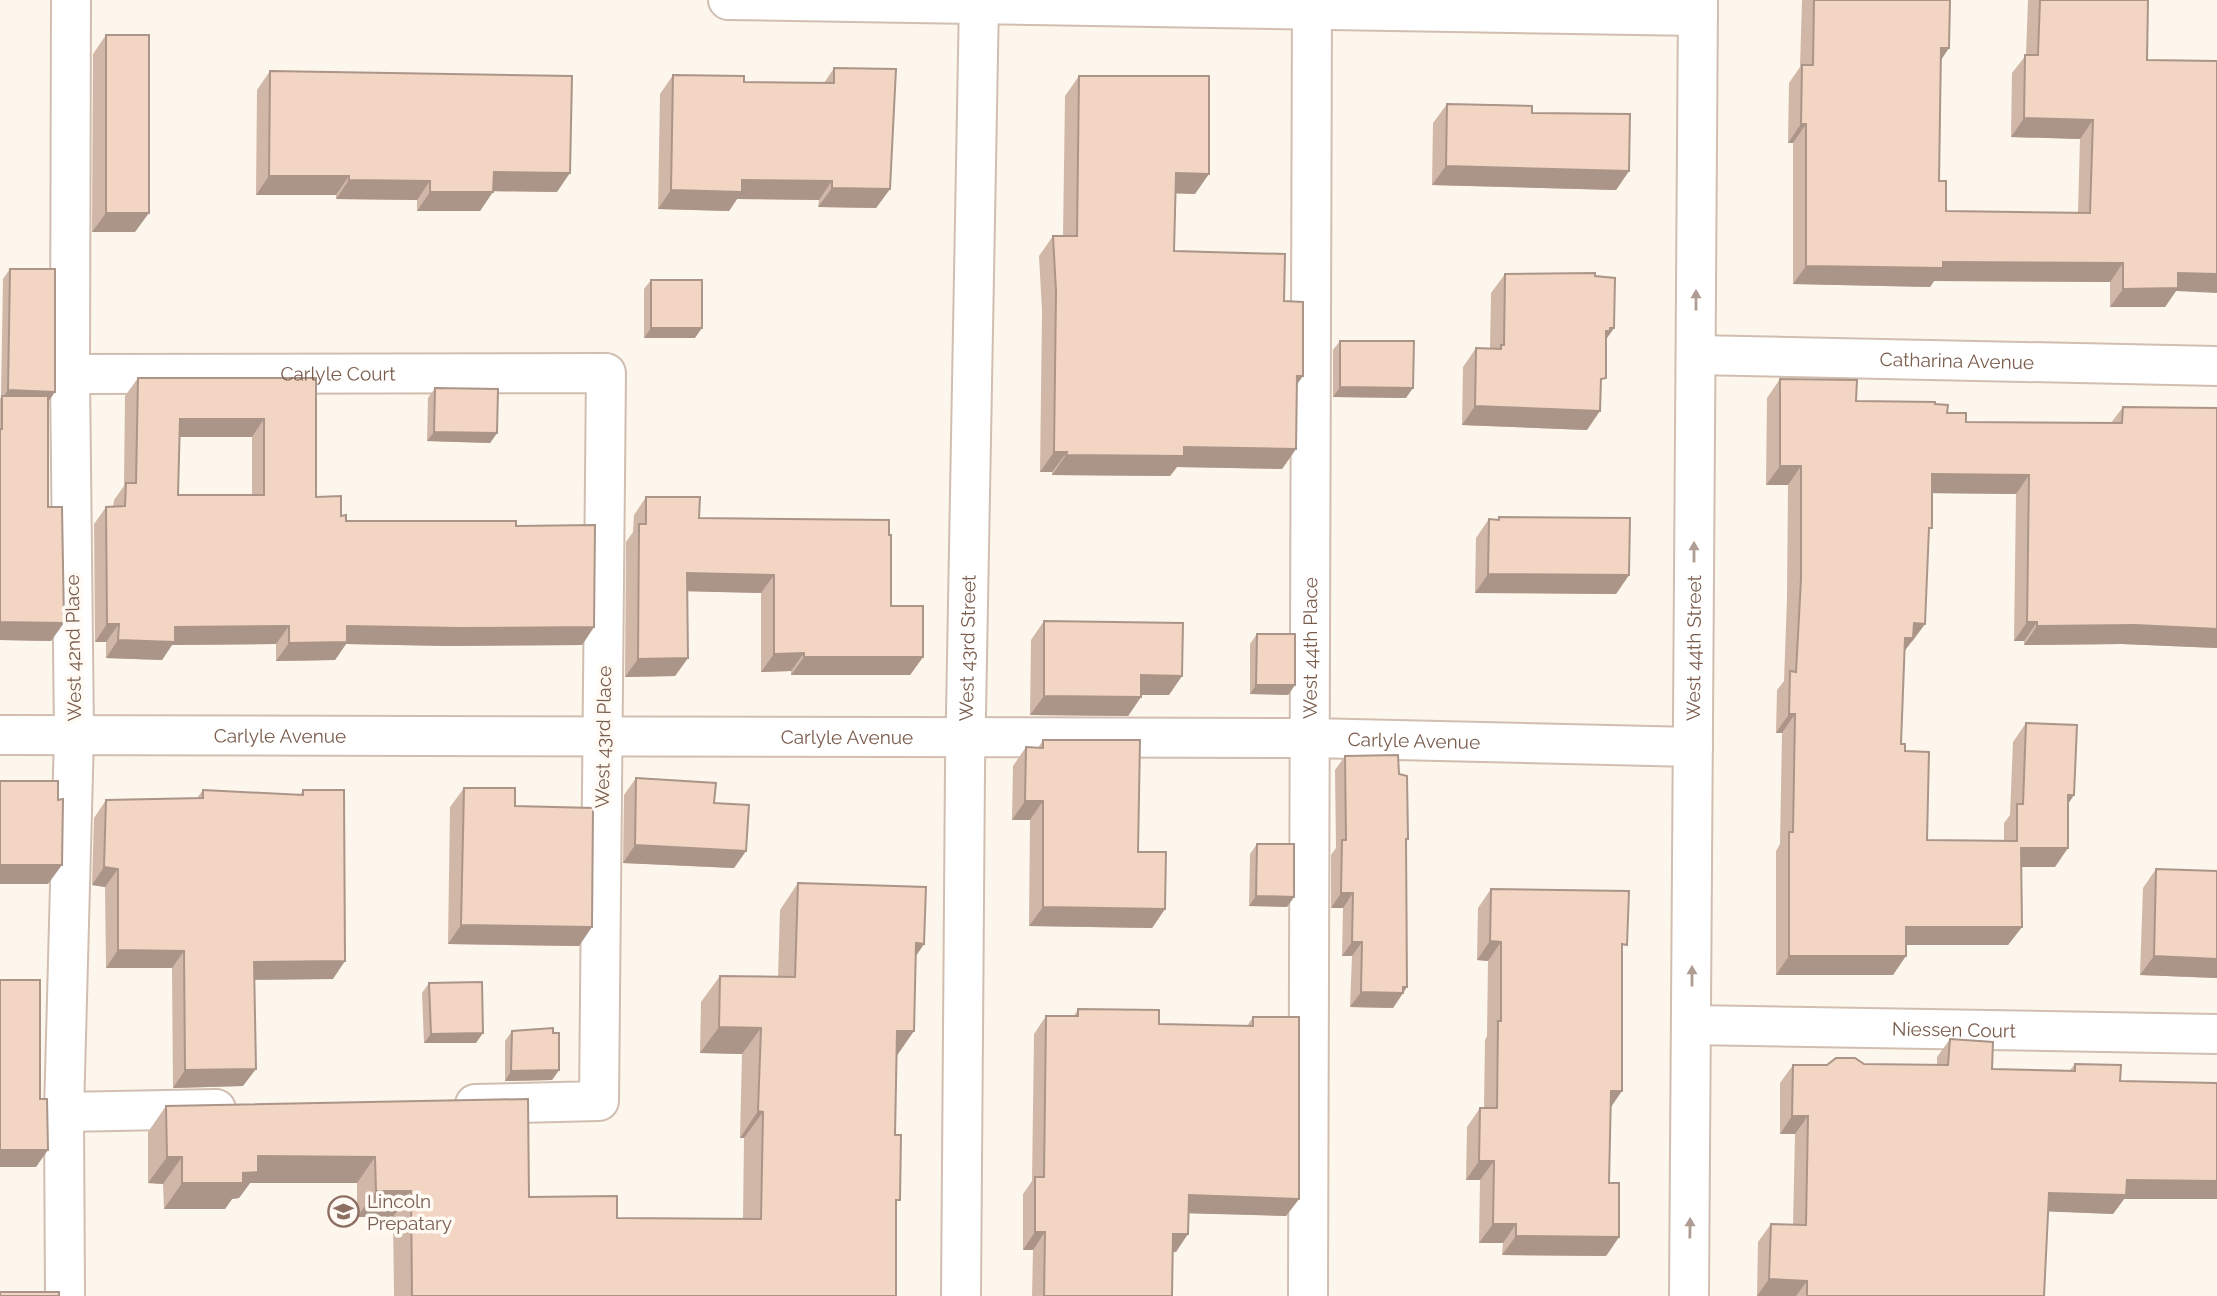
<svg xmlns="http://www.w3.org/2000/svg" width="2217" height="1296" font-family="Raleway,sans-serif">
	<rect width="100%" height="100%" fill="#fdf6ec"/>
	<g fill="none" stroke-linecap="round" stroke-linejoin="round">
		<defs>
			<g id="minor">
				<polyline points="728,0 1698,16"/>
				<path id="s1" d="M1696,355l521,11"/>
				<path id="s2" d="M70,374l536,-1 -7,728 -124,3"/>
				<path id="s3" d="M0,735l1310,3 383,9"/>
				<path id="s4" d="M1692,1025l525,9"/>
				<polyline points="64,1112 216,1109"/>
				<polyline points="65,1296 64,1112 74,735 70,374 71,0"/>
				<path id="s5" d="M961,1296l4,-528 14,-768"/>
				<path id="s6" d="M1308,1296l4,-1296"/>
				<path id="s7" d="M1689,1296l9,-1296"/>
			</g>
		</defs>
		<use href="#minor" stroke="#d1beb0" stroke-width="42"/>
		<use href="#minor" stroke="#fff" stroke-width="38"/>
	</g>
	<g fill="#d1b7a8" fill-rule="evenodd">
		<polygon points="1802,0 1950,0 1949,48 1941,60 1939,181 1946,211 2078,213 2080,139 2011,137 2012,73 2026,55 2028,0 2148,0 2147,60 2176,291 2165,307 2110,307 2110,282 1934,281 1930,287 1793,284 1793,143 1788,143 1789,83 1800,67"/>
		<polygon points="106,35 135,232 92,232 93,54"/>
		<polygon points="834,68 890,189 876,208 818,207 819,200 737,199 729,211 658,209 660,94 673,75 744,82 824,83"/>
		<polygon points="270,71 557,192 493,191 480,211 417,211 417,200 336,199 336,195 256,195 257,90"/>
		<polygon points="1079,76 1195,194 1176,193 1174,251 1284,301 1297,385 1296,449 1282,469 1177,467 1170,476 1052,475 1052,472 1040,472 1042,311 1039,256 1053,236 1063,236 1065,96"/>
		<polygon points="1447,104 1532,113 1629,171 1616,190 1432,185 1433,123"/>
		<polygon points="10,269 55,392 48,401 48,507 51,641 0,640 0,399 1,397 3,279"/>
		<polygon points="1505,274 1606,339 1600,386 1587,430 1462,425 1463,367 1476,348 1490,349 1491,293"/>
		<polygon points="651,280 695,338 644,338 644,289"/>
		<polygon points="1340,341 1406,398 1333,397 1333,350"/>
		<path d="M138,378h178v119l25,19 5,5 170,5 78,101 -12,18 -134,1 -102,-2 -11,16 -59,1v-17l-104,1 -10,15 -56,-2v-16h-11l-1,-118 12,-17h7l1,-7 10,-14 1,-90zM179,437h73v58h-74z"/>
		<polygon points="1780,379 1856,401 1935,404 1947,413 1966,422 2111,423 2123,407 2217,408 2217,648 2122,644 2024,645 2024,641 2014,641 2016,494 1932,493 1929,533 1925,624 1912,642 1911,642 1904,651 1901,744 1905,751 1927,840 2004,841 2004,823 2010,815 2013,742 2026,723 2074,795 2068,804 2055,867 2021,867 2022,927 2008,945 1906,945 1893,975 1776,975 1776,851 1780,844 1782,733 1776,733 1777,690 1784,681 1787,597 1788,485 1766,485 1767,398"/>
		<polygon points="435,388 497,433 490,443 427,441 428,398"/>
		<polygon points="646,497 699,518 891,606 923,657 910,675 791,675 791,671 761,672 761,593 688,591 688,658 675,676 625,677 626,542 633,532 634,515"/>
		<polygon points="1499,517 1629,575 1616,594 1475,593 1476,538 1489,519 1498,520"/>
		<polygon points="1044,621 1169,695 1141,695 1141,697 1128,716 1030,715 1031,640"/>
		<polygon points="1257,634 1295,685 1288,695 1250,694 1250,644"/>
		<polygon points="1043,740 1138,852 1165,909 1152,928 1029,926 1030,820 1012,820 1013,766 1026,747 1038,748"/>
		<polygon points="1345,756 1399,774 1408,839 1406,842 1407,987 1393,1008 1350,1007 1352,956 1342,956 1343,908 1331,908 1331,855 1336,848 1335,770"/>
		<polygon points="636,778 714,803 746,851 734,868 623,863 624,795"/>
		<polygon points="464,788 515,806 579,946 448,944 450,807"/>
		<polygon points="203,790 300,795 303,790 333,979 254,980 243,1086 173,1088 172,968 106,968 105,887 92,885 94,818 106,800 197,798"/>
		<polygon points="1257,844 1294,897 1287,907 1249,906 1250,854"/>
		<polygon points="2156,869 2217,871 2217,978 2140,975 2143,888"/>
		<polygon points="798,883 924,944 916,956 896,1057 895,1135 896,1296 394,1296 393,1217 357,1217 357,1183 250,1183 239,1198 232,1199 225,1209 164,1209 163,1184 148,1183 148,1132 166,1106 528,1099 529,1197 617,1218 743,1219 744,1138 740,1138 742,1054 700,1053 701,1002 720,976 778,977 780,910"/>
		<polygon points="1491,889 1622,952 1611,1108 1609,1183 1619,1237 1606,1256 1502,1255 1503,1243 1479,1243 1480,1180 1466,1180 1467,1127 1480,1108 1484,1108 1485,1040 1487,1036 1488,961 1477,960 1478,908"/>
		<polygon points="429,983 476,1043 424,1043 422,993"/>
		<polygon points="1078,1009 1159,1024 1247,1026 1253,1017 1299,1199 1286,1216 1189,1213 1176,1252 1172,1252 1172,1296 1032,1296 1033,1250 1023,1250 1023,1194 1032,1181 1034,1034 1046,1016 1074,1016"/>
		<polygon points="512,1031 559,1070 552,1080 505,1081 505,1041"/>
		<polygon points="1950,1039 1992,1069 2070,1070 2075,1064 2120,1081 2217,1083 2217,1199 2124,1199 2113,1214 2048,1211 2044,1296 1757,1296 1758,1242 1771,1224 1793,1225 1795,1134 1780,1134 1780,1083 1793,1065 1937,1065 1937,1057"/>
	</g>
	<g fill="#aa9588">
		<polygon points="1941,48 1949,48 1936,67"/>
		<polygon points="2024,118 2093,120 2080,139 2011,137"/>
		<polygon points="1801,124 1806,124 1793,143 1788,143"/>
		<polygon points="1446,166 1629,171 1616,190 1432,185"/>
		<polygon points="494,172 570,173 557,192 480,191"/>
		<polygon points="1176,173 1209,174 1195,194 1162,193"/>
		<polygon points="269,176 349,176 336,195 256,195"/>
		<polygon points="349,180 430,181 417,200 336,199"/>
		<polygon points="742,180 832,181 819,200 737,199 729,211 658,209 671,190"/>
		<polygon points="832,188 890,189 876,208 818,207"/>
		<polygon points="430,192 493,192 480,211 417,211"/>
		<polygon points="106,213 149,213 135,232 92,232"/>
		<polygon points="1943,262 2123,263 2110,282 1934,281 1930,287 1793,284 1806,266"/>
		<polygon points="2178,273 2217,274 2217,293 2176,291 2165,307 2110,307 2123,289"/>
		<polygon points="651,328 702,328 695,338 644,338"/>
		<polygon points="1610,328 1614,328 1601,347 1606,331"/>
		<polygon points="1297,376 1303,376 1289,396"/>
		<polygon points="1340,387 1413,388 1406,398 1333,397"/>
		<polygon points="8,390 55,392 48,402 1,400"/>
		<polygon points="1475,406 1600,411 1587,430 1462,425"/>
		<polygon points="180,419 264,419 252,437 167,437"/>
		<polygon points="434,432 497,433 490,443 427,441"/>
		<polygon points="1184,447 1296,449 1282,469 1177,467 1170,476 1052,475 1066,455"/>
		<polygon points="1054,452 1067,452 1052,472 1040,472"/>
		<polygon points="1780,466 1801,466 1788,485 1766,485"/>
		<polygon points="1932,474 2029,475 2016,494 1919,493"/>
		<polygon points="687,573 774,575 761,593 675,591"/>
		<polygon points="1488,574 1629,575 1616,594 1475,593"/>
		<polygon points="0,622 64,623 51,641 0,640"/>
		<polygon points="2027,622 2037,622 2024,641 2014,641"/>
		<polygon points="1914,623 1925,624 1900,657 1892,657"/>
		<polygon points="107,624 119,624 106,642 95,642"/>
		<polygon points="2135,625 2217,629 2217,648 2122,644 2024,645 2037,626"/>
		<polygon points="289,626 276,644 172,645 162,660 106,658 118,640 175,627"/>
		<polygon points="347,626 594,627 582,645 448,646 346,644 335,660 276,661 289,643"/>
		<polygon points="804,653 791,671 761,672 774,654"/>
		<polygon points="804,657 923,657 910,675 791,675"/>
		<polygon points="688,658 675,676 625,677 638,659"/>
		<polygon points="1141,675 1182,676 1169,695 1128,695"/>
		<polygon points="1256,685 1295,685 1288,695 1250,694"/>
		<polygon points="1044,696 1141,697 1128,716 1030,715"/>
		<polygon points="1789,714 1795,714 1782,733 1776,733"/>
		<polygon points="2068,795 2074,795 2061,814"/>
		<polygon points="1025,801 1043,801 1030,820 1012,820"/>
		<polygon points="635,845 746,851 734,868 623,863"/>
		<polygon points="2021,848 2068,848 2055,867 2008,867"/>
		<polygon points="0,865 62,865 48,884 0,884"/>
		<polygon points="104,867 118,869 105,887 92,885"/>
		<polygon points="1341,893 1353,893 1343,908 1331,908"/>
		<polygon points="1256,896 1294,897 1287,907 1249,906"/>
		<polygon points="1043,907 1165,909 1152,928 1029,926"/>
		<polygon points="461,925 592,927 579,946 448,944"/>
		<polygon points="1906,927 2022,927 2008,945 1893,945"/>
		<polygon points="1490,941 1501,942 1488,961 1477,960"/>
		<polygon points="1352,942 1362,942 1352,956 1342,956"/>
		<polygon points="916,943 924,944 906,970"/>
		<polygon points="118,950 184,951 172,968 106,968"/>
		<polygon points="1789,956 1906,956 1893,975 1776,975"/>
		<polygon points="2154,956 2217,959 2217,978 2140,975"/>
		<polygon points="345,961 333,979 242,980 254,962"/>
		<polygon points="1403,987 1407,987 1393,1008 1350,1007 1361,992"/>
		<polygon points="719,1027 761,1028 742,1054 700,1053"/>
		<polygon points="897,1031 914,1031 896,1057"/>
		<polygon points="483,1033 476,1043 424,1043 431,1034"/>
		<polygon points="256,1069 243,1086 173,1088 185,1070"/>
		<polygon points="559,1070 552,1080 505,1081 511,1071"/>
		<polygon points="1611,1091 1622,1091 1609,1110"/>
		<polygon points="758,1111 763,1112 744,1138 740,1138"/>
		<polygon points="1792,1116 1808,1116 1795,1134 1780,1134"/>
		<polygon points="0,1150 48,1150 36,1167 0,1167"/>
		<polygon points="258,1156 375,1157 357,1183 250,1183 239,1198 232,1199 225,1209 164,1209 182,1183"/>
		<polygon points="167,1157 182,1157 163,1184 148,1183"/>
		<polygon points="1479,1161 1494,1161 1480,1180 1466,1180"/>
		<polygon points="2127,1180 2217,1181 2217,1199 2124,1199 2113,1214 2036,1211 2049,1193"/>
		<polygon points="376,1191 411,1191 393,1217 357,1217"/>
		<polygon points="1189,1195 1299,1199 1286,1216 1176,1213"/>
		<polygon points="1493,1224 1516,1224 1503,1243 1479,1243"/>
		<polygon points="1035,1232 1045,1232 1033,1250 1023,1250"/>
		<polygon points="1173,1234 1188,1234 1176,1252 1160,1251"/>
		<polygon points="1516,1236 1619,1237 1606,1256 1502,1255"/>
		<polygon points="1769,1279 1807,1281 1796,1296 1757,1296"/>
	</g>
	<g fill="#f3d5c3" stroke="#aa9588" stroke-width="2" fill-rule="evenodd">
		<polygon points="1814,0 1950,0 1949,48 1941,48 1939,181 1946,181 1946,211 2090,213 2093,120 2024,118 2025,55 2038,55 2040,0 2148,0 2147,60 2217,61 2217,274 2178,273 2178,288 2123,289 2123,263 1943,262 1943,268 1806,266 1806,124 1801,124 1802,65 1813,65"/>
		<rect x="106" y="35" width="43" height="178"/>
		<polygon points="834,68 896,69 890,189 832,188 832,181 742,180 742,192 671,190 673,75 744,76 744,82 834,83"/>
		<polygon points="270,71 572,76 570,173 494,172 493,192 430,192 430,181 349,180 349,176 269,176"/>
		<polygon points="1079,76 1209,76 1209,174 1176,173 1174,251 1285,254 1284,301 1303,302 1303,376 1297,376 1296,449 1184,447 1184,456 1066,455 1067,452 1054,452 1056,291 1053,236 1077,236"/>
		<polygon points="1447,104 1532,106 1532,113 1630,114 1629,171 1446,166"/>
		<polygon points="10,269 55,269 55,392 8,390"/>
		<polygon points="1595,273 1595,276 1615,278 1614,328 1610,328 1610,331 1606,331 1606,378 1601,379 1600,411 1475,406 1476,348 1501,349 1501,345 1504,345 1505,274"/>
		<rect x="651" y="280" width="51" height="48"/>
		<polygon points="1340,341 1414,341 1413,388 1340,387"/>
		<path d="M138,378h178v119l25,-1v20l5,-1v6h170v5l79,-1 -1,102 -134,1 -113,-2v16l-58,1v-17l-114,1v15l-57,-2 1,-16h-12l-1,-117 19,-1 1,-23h10zM180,419h84v76h-86z"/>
		<polygon points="1780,379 1857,380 1856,401 1935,402 1935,404 1948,405 1947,413 1966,413 1966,422 2122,423 2123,407 2217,408 2217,629 2135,625 2037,626 2037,622 2027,622 2029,475 1932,474 1932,528 1929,528 1925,624 1914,623 1913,638 1905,638 1901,744 1905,744 1905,751 1929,752 1927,840 2017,841 2017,804 2023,804 2026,723 2077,725 2074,795 2068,795 2068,848 2021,848 2022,927 1906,927 1906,956 1789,956 1789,832 1793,832 1795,714 1789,714 1790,671 1796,672 1801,579 1801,466 1780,466"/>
		<polygon points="435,388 498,389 497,433 434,432"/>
		<polygon points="2,396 48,396 48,507 62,507 64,623 0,622 0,429 2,429"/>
		<polygon points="646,497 700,497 699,518 889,520 889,535 891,535 891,606 923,606 923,657 804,657 804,653 774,654 774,575 687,573 688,658 638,659 639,524 646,524"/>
		<polygon points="1499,517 1630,518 1629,575 1488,574 1489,519 1499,520"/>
		<polygon points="1044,621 1183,623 1182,676 1141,675 1141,697 1044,696"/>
		<polygon points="1257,634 1295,634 1295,685 1256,685"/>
		<polygon points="1043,740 1140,740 1138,852 1166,852 1165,909 1043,907 1043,801 1025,801 1026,747 1043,748"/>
		<polygon points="1398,755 1399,774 1407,776 1408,839 1406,839 1407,987 1403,987 1403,993 1361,992 1362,942 1352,942 1353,893 1341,893 1342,840 1346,840 1345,756"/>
		<polygon points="636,778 716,783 714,803 749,805 746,851 635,845"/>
		<polygon points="0,781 58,781 58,800 63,799 62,865 0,865"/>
		<polygon points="464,788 515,788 515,806 593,808 592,927 461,925"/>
		<polygon points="203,790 303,795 303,790 344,790 345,961 254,962 256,1069 185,1070 184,951 118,950 118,869 104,867 106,800 203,798"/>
		<polygon points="1257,844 1294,844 1294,897 1256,896"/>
		<polygon points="2156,869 2217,871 2217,959 2154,956"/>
		<polygon points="798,883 926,887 924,944 916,943 914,1031 897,1031 895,1135 901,1135 900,1200 896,1200 896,1296 412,1296 411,1191 376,1191 375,1157 258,1156 258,1172 243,1173 243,1183 182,1183 182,1157 167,1157 166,1106 528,1099 529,1197 617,1196 617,1218 761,1219 763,1112 758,1111 761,1028 719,1027 720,976 795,977"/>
		<polygon points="1491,889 1629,891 1627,945 1622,944 1622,1091 1611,1091 1609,1183 1619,1183 1619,1237 1516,1236 1516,1224 1493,1224 1494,1161 1479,1161 1480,1108 1497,1108 1498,1021 1501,1021 1501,942 1490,941"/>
		<polygon points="0,980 40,980 40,1099 47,1099 48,1150 0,1150"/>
		<polygon points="482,982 483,1033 431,1034 429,983"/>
		<polygon points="1078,1009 1159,1010 1159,1024 1253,1026 1253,1017 1299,1017 1299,1199 1189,1195 1188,1234 1173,1234 1172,1296 1044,1296 1045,1232 1035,1232 1035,1177 1044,1177 1046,1016 1078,1016"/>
		<polygon points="553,1028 553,1033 559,1033 559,1070 511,1071 512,1031"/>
		<polygon points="1950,1039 1993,1042 1992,1069 2075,1071 2075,1064 2121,1065 2120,1081 2217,1083 2217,1181 2127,1180 2126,1195 2049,1193 2044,1296 1807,1296 1807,1281 1769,1279 1771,1224 1806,1225 1808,1116 1792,1116 1793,1065 1827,1065 1836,1058 1855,1058 1864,1064 1948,1065"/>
		<rect x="0" y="1292" width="59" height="4"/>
	</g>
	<defs><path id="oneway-solid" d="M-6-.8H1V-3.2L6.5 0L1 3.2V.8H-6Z" transform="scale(1.75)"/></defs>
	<g fill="#af9d94">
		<use href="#oneway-solid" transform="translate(1696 300) rotate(-90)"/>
		<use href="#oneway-solid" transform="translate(1694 552) rotate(-90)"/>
		<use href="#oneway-solid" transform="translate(1692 976) rotate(-90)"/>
		<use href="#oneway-solid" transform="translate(1690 1228) rotate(-89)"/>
	</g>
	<defs>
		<symbol id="school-ring" viewBox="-11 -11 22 22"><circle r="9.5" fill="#fffaf3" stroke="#8d6e63" stroke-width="1.5"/><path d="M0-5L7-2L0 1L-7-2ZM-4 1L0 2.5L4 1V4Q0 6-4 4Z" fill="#8d6e63"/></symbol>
	</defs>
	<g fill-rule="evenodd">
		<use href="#school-ring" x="326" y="1194" width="35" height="35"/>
	</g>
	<g text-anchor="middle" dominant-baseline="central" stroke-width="7" stroke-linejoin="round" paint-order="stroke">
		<g font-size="19" fill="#7a5c4d" stroke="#fffaf3">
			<text stroke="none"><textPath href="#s1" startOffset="261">Catharina Avenue</textPath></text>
			<text stroke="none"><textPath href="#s2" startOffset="268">Carlyle Court</textPath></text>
			<text transform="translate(73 648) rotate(-91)">West 42nd Place</text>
			<text stroke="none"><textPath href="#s5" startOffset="648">West 43rd Street</textPath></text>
			<text stroke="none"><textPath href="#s6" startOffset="648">West 44th Place</textPath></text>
			<text stroke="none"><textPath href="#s7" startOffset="648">West 44th Street</textPath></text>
			<text stroke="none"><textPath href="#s3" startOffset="280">Carlyle Avenue</textPath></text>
			<text transform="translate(603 737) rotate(-89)">West 43rd Place</text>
			<text stroke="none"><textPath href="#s3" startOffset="847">Carlyle Avenue</textPath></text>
			<text stroke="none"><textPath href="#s3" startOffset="1414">Carlyle Avenue</textPath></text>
			<text stroke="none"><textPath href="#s4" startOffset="262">Niessen Court</textPath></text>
		</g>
		<g font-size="19" fill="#785e54" stroke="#fffaf3" text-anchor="start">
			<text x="367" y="1201">Lincoln<tspan x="367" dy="22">Prepatary</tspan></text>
		</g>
	</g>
</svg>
